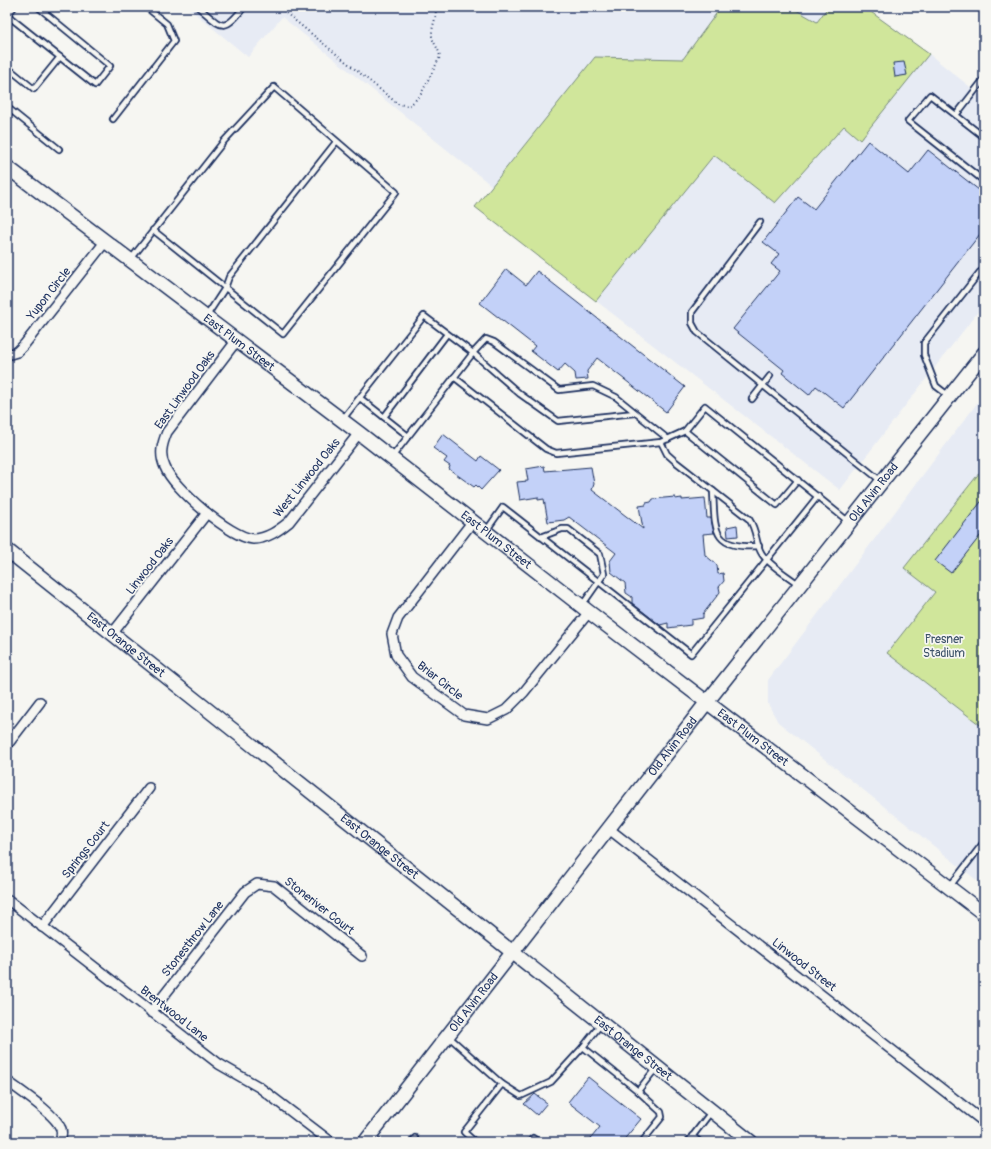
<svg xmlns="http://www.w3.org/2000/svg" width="991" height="1149" font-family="Pangolin,sans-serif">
	<rect width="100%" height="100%" fill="#f6f6f2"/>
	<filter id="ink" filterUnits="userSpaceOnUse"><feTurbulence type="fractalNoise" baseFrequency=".025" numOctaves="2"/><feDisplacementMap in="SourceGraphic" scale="8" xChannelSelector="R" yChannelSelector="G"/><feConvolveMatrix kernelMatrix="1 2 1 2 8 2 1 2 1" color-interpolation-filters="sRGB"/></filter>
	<g filter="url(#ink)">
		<g fill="#e7ebf4">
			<polygon points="187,7 864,7 929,54 984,98 984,304 840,490 475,207 492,186 282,17 248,57"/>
			<polygon points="984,394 984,886 778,722 768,704 768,680"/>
		</g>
		<g fill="#d0e69b" stroke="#768a7c">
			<polygon points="721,7 791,7 817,22 828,7 864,7 929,54 860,140 844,126 775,203 714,155 596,301 475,207 595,57 683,59"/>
			<polygon points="984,467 984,728 887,653 935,592 904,568"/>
		</g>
		<g fill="#c3d1f8" stroke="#1b2f5e">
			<polygon points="904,62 907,75 895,77 893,63"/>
			<polygon points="868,141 909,174 928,150 984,194 984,229 844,408 816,386 809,395 782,373 784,370 733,329 780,271 771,264 779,254 763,242 798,197 814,209"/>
			<polygon points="506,269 526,285 537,271 685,387 666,412 597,358 587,371 588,379 576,380 575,373 565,364 558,372 531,351 535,346 480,303"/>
			<polygon points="443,434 478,461 481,456 499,470 481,490 476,485 474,487 449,469 450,466 444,462 447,458 433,448"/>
			<polygon points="544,466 545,471 591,467 594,484 592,490 643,529 639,506 646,505 646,503 651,502 653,499 675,497 675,499 682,498 682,500 705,498 707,518 711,518 714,533 703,534 705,555 717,565 718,574 723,573 724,581 719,587 720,592 703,614 703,618 691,620 691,625 668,628 668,623 660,625 632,603 632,597 626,593 625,583 611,572 610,561 616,553 569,517 564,520 548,522 544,499 538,500 538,497 520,500 517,482 528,481 526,469"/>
			<polygon points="984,498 984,531 951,573 935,561"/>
			<polygon points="737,525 738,536 728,537 727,527"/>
			<polygon points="588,1077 641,1119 622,1142 588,1142 600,1127 568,1102"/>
			<polygon points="535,1094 547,1103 537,1115 524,1104"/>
		</g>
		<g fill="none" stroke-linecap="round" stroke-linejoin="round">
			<defs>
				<g id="lane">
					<path d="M198,7c24,20 25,27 46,0"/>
					<polyline points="7,15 95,85 110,66 38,7"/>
					<polyline points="7,16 14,7"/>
					<polyline points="7,67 34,89 60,57"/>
					<polyline points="7,107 59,149"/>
					<polyline points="956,115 984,79"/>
					<polyline points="113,119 174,41 167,24 146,7"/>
					<polyline points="984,137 930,95 908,121 984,181"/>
					<polyline points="760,222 692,312 692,323 697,332 881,481"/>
					<polyline points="131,259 224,141 274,87 396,192 283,334 153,230"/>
					<polyline points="206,317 225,288 229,277 336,142"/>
					<polyline points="454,377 546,449 556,453 661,442 685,431 705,406 849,522"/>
					<polyline points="949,396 936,386 924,355 924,343 980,272 984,270"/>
					<polyline points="360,398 408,436"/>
					<polyline points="752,399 770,376"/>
					<polyline points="384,417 447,334"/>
					<polyline points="342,420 424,316 473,353 520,394 558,421 635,413"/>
					<polyline points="685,431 777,505 798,480"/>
					<path d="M661,442l6,12 9,8 73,57c9,13 6,25 13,35 8,12 25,21 36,30"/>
					<polyline points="392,457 473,353 486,339 494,342 559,390 593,386 616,397 668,439"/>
					<path d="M713,491c2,40 -1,58 46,55"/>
					<polyline points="486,531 503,507 691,654 818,496"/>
					<polyline points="541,537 562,529 568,529 600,554 604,574 583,604"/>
					<polyline points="950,886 984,842"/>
					<polyline points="601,1024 583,1047 638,1091 656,1068"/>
					<polyline points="448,1036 502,1084"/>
					<polyline points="638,1091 661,1112 662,1117 642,1142"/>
					<polyline points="370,1136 379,1142"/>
					<polyline points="692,1136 700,1142"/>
					<polyline points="412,1142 415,1138"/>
					<polyline points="475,1142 464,1132 502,1084 521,1096 551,1082 583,1047"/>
					<polyline points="530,1142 533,1138 539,1142"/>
					<polyline points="688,1142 711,1112"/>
				</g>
				<g id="street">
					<path d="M237,340l-70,92c-5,12 -8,23 -2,35 8,21 65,70 88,72 14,0 26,-9 36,-17l70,-89"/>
					<polyline points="7,355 17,352 24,345 105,242"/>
					<polyline points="473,521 398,618 392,634 396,655 412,677 464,715 488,719 506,710 524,692 589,612"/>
					<polyline points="112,634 207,513"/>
					<polyline points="7,745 40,702"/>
					<polyline points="609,829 984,1122"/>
					<polyline points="7,899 219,1064 259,1087 331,1142"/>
					<polyline points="42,927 149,788"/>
					<polyline points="151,1012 245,892 257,884 274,886 362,956"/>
					<path d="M7,1081c13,10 47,32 53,46 3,4 1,10 0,15"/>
				</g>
				<g id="secondary">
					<path id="s1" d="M7,167l352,266 230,179 395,302"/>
					<path id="s2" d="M7,550l744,592"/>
					<path id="s3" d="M365,1142l342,-440 277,-349"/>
				</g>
			</defs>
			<use href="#lane" stroke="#1b2f5e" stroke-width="8"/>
			<use href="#street" stroke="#1b2f5e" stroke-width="12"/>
			<use href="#secondary" stroke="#1b2f5e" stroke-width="16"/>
			<path stroke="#1b2f5e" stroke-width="2" stroke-dasharray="1 3" stroke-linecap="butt" d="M283,7l-1,2 5,5 111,90 11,2 11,-10 20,-39c-1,-9 -7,-13 -8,-21 -1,-10 6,-19 3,-29"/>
			<use href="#lane" stroke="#f6f6f2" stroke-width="4.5"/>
			<use href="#street" stroke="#f6f6f2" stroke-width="9"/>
			<use href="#secondary" stroke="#f6f6f2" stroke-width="13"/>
		</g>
	</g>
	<g text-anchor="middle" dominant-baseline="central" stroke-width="3.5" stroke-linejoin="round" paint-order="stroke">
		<g font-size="12" fill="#1b2f5e" stroke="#f6f6f2">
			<text transform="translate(49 294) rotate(-52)">Yupon Circle</text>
			<text stroke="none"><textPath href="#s1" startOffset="291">East Plum Street</textPath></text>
			<text transform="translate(185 390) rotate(-54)">East Linwood Oaks</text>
			<text transform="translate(307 478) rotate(-51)">West Linwood Oaks</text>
			<text stroke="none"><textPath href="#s3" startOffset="825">Old Alvin Road</textPath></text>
			<text stroke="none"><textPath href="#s1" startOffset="615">East Plum Street</textPath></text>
			<text transform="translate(150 566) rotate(-52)">Linwood Oaks</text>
			<text stroke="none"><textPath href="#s2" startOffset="152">East Orange Street</textPath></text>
			<text transform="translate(440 681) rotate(38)">Briar Circle</text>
			<text stroke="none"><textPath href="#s1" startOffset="939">East Plum Street</textPath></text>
			<text stroke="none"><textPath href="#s3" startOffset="501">Old Alvin Road</textPath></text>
			<text stroke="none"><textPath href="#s2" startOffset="476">East Orange Street</textPath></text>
			<text transform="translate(86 850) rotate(-52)">Springs Court</text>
			<text transform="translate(319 906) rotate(38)">Stoneriver Court</text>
			<text transform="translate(193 939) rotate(-52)">Stonesthrow Lane</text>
			<text transform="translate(804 965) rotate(38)">Linwood Street</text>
			<text stroke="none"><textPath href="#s3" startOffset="177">Old Alvin Road</textPath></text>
			<text transform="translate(174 1014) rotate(38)">Brentwood Lane</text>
			<text stroke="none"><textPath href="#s2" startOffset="800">East Orange Street</textPath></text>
		</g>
		<g font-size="12" fill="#3f546a" stroke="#f6f6f2">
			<text x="944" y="639">Presner<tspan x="944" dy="14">Stadium</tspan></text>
		</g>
	</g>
	<rect width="991" height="1149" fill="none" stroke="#f6f6f2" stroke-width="24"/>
	<rect x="12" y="12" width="967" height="1125" fill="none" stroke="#1b2f5e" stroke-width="1.5" filter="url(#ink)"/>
</svg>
